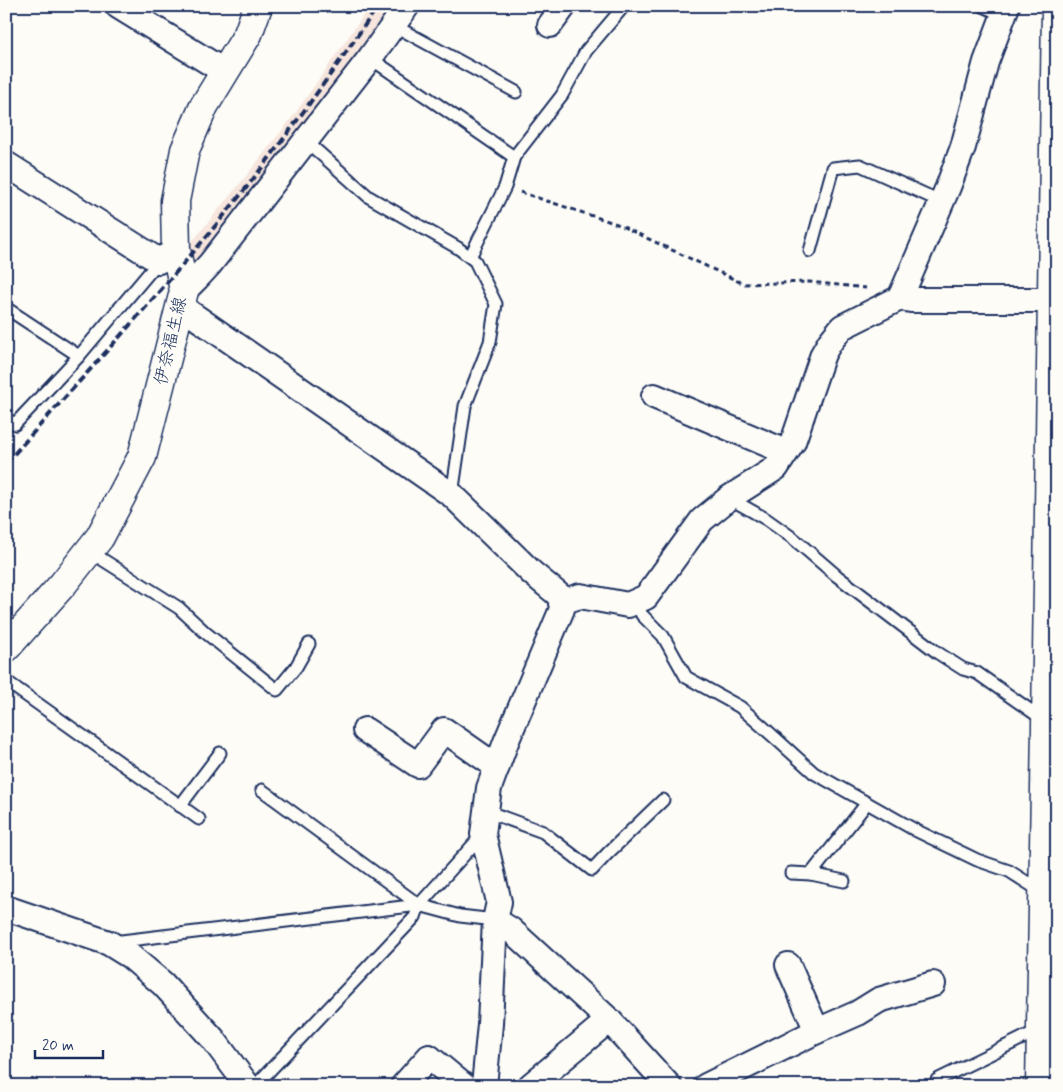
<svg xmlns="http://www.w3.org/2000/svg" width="1063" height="1092" font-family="Mynerve,'Klee One',sans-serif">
	<rect width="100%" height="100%" fill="#fdfcf7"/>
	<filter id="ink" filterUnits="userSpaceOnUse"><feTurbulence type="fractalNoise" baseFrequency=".02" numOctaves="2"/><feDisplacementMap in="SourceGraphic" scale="10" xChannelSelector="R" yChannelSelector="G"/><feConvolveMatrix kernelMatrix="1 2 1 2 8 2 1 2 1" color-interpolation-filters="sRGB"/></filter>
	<g filter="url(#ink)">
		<polygon fill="#f7e6dd" points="370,6 391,6 298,136 247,202 190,270 187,248 246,176 294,115"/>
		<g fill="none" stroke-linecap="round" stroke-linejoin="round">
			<defs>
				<g id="service">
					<polyline points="983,6 1003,15"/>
					<polyline points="393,25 516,92"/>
					<polyline points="370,58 514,157"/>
					<polyline points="306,141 369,197 458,248 475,261 496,304 490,342 465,406 452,495"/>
					<polyline points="810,251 833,168 860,165 942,202"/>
					<polyline points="470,257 505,187 514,157 562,95 586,51 624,6"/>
					<polyline points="6,308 79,356"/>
					<polyline points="6,419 15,424 79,356 159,261"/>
					<polyline points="729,498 766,519 794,539 837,576 938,653 963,669 977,673 1044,720"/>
					<polyline points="89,551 179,608 206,633 277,690 296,667 309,644"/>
					<polyline points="635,602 642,615 663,636 686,677 740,707 763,727 814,773 915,830 977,860 1009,871 1042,892"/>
					<polyline points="6,681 199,819"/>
					<polyline points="262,790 419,905 460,916 495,920"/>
					<polyline points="180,806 220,753"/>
					<polyline points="486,811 543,832 592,870 608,853 663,800"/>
					<polyline points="791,873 811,874 867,803"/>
					<polyline points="811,874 844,881"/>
					<polyline points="113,942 419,905"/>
					<polyline points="937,1080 1039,1030"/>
					<polyline points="248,1086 257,1084 415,917 419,905 483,834"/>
				</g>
				<g id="minor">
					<polyline points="118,6 225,72"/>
					<polyline points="550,25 564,6"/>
					<polyline points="6,164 159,261 176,250"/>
					<polyline points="184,291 197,278 210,264 370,58 407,6"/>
					<polyline points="900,298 948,187 963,147 986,62 1007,6"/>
					<polyline points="180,306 452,495 532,573 560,596 562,609 506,742 489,788 483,834 499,902 495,920 490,1024 484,1086"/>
					<polyline points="654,396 786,452"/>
					<polyline points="561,602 580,596 628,605 646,597 702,520 729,498 776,468 793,442 823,354 830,342 842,327 900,298 911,300 1051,300"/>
					<polyline points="365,730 418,765 444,730 497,767"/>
					<polyline points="6,908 109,943 130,956 163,984 213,1039 248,1086"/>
					<polyline points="495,920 511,930 609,1020 669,1086"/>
					<polyline points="788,965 817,1031"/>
					<polyline points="403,1086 429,1057 464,1086"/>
					<polyline points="530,1086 609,1020"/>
					<polyline points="706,1086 817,1031 858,1013 879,1000 933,984"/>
				</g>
				<polyline id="tertiary" points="1040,1086 1046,727 1056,6"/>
				<polyline id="secondary" points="6,648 63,584 100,537 142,457 184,291 176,250 175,201 185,150 204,106 248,34 258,6"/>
			</defs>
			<use href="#service" stroke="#1b2f5e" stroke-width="15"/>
			<use href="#minor" stroke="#1b2f5e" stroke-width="28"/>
			<use href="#tertiary" stroke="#1b2f5e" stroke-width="31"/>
			<use href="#secondary" stroke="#1b2f5e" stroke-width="31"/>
			<polyline stroke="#1b2f5e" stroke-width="3" stroke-dasharray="5 4" stroke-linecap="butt" points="520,192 617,224 744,284 809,282 867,288"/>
			<use href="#service" stroke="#fdfcf7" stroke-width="11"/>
			<use href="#minor" stroke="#fdfcf7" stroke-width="24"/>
			<use href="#tertiary" stroke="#fdfcf7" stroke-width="28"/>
			<use href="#secondary" stroke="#fdfcf7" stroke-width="28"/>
			<path stroke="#1b2f5e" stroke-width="4" stroke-dasharray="8 4" stroke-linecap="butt" d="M6,463c84,-94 170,-186 248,-285 43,-56 84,-114 124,-172"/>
		</g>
	</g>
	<g text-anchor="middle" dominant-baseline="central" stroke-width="5" stroke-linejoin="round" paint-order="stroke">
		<g font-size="18" fill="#1b2f5e" stroke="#fdfcf7">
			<text transform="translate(171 341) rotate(-77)">伊奈福生線</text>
		</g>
	</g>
	<rect width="1063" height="1092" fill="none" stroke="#fdfcf7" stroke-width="25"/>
	<rect x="12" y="12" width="1038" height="1067" fill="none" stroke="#1b2f5e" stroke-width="2" filter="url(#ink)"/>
	<path d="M35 1050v8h68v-8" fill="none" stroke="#1b2f5e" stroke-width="2.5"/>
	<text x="42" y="1050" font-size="15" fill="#1b2f5e" stroke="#fdfcf7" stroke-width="4" paint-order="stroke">20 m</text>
</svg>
